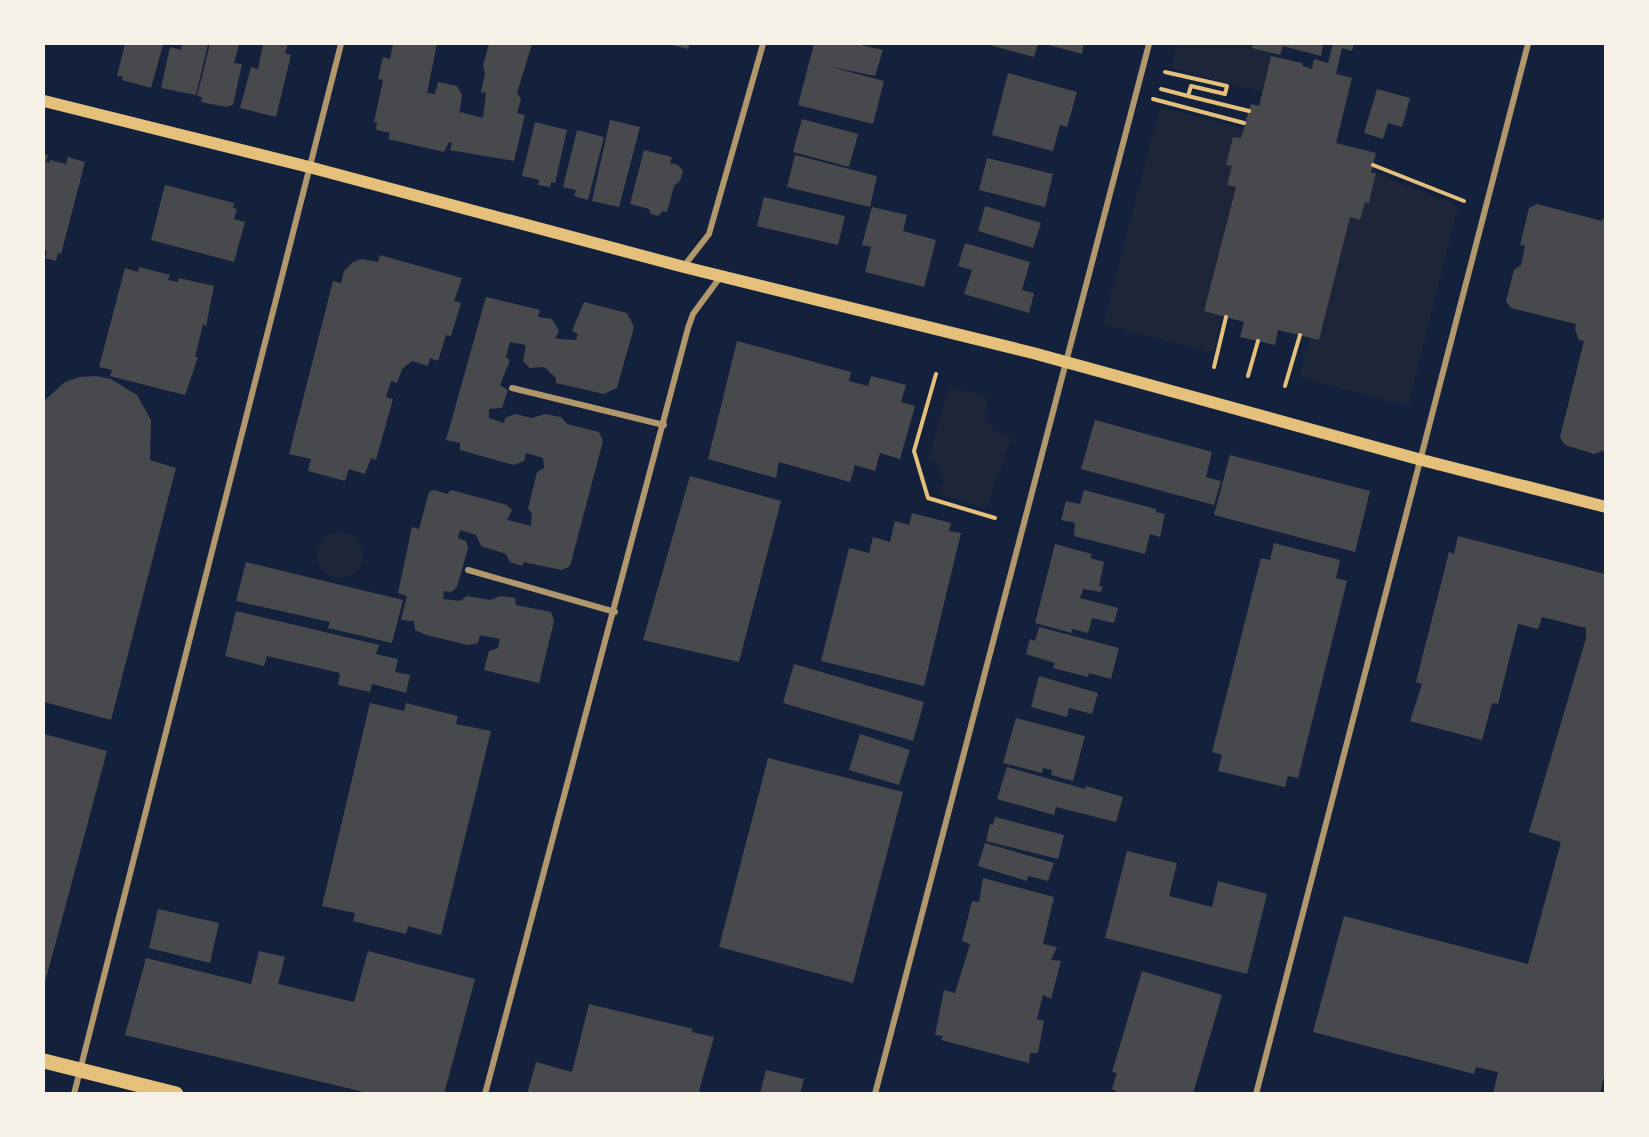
<svg xmlns="http://www.w3.org/2000/svg" width="1649" height="1137" font-family="'Varela Round',sans-serif">
	<rect width="100%" height="100%" fill="#14213d"/>
	<g fill="#1d2539">
		<polygon points="1177,44 1253,44 1252,48 1271,53 1262,92 1171,68"/>
		<polygon points="1160,107 1243,129 1241,138 1233,137 1226,165 1232,166 1236,187 1204,311 1222,316 1212,353 1103,324"/>
		<polygon points="1376,173 1458,206 1408,406 1299,377 1310,338 1319,340 1350,217 1360,219 1365,202 1369,203"/>
		<polygon points="949,387 988,397 985,419 998,433 1012,437 986,508 939,494 944,482 940,466 928,459"/>
		<circle cx="340" cy="555" r="23"/>
	</g>
	<g fill="#48494c">
		<polygon points="125,44 163,45 151,88 122,80 123,77 117,76"/>
		<polygon points="182,44 208,44 196,95 161,88 170,47 181,50"/>
		<polygon points="210,44 239,44 234,63 242,64 233,105 226,107 201,102 202,97 197,96"/>
		<polygon points="263,44 288,44 285,53 291,55 276,117 240,108 251,67 258,69"/>
		<polygon points="393,44 437,44 427,93 435,94 438,82 457,86 462,95 458,123 460,112 483,118 486,93 481,92 485,73 483,65 489,44 532,44 517,93 521,99 517,113 525,115 514,161 450,150 452,143 449,142 444,152 388,139 390,133 376,130 377,123 374,122 383,80 378,79 383,57 390,59"/>
		<polygon points="668,44 690,44 688,49"/>
		<polygon points="814,44 856,44 883,50 875,76 827,66 884,81 873,124 798,105"/>
		<polygon points="993,44 1038,44 1034,57 993,46"/>
		<polygon points="1045,44 1084,44 1082,54"/>
		<polygon points="1253,44 1323,44 1321,56 1283,46 1280,55 1252,48"/>
		<polygon points="1333,44 1354,44 1352,51 1342,48 1336,74 1352,78 1336,143 1376,153 1371,173 1376,173 1369,203 1365,202 1360,220 1350,217 1319,340 1278,330 1275,345 1240,337 1244,322 1204,311 1236,187 1227,185 1232,166 1226,165 1233,137 1241,138 1251,104 1259,106 1271,56 1302,63 1303,66 1312,69 1314,59 1328,63"/>
		<polygon points="1008,73 1077,92 1067,127 1060,125 1053,151 992,135"/>
		<polygon points="1377,89 1410,98 1402,127 1388,123 1383,139 1364,133"/>
		<polygon points="802,119 858,134 849,167 793,152"/>
		<polygon points="610,120 640,127 619,207 592,201"/>
		<polygon points="535,122 567,130 555,183 551,182 550,187 538,185 539,180 522,176"/>
		<polygon points="577,130 604,137 588,200 574,196 576,190 563,187"/>
		<polygon points="644,150 672,157 670,163 678,165 683,171 680,181 674,186 667,212 663,211 658,216 651,214 649,209 630,204"/>
		<polygon points="44,154 48,155 46,162 49,163 50,160 66,164 68,157 85,162 61,254 58,253 56,261 45,258 47,251 44,250"/>
		<polygon points="795,155 877,176 870,207 787,187"/>
		<polygon points="987,158 1053,174 1045,207 979,190"/>
		<polygon points="165,185 234,203 233,208 237,209 234,219 245,222 234,262 151,240"/>
		<polygon points="764,197 845,216 838,245 757,226"/>
		<polygon points="1537,204 1602,221 1605,215 1605,450 1594,454 1565,445 1560,437 1584,341 1579,340 1575,329 1576,324 1511,308 1506,301 1514,270 1521,265 1525,246 1520,245 1529,208"/>
		<polygon points="985,206 1041,223 1033,248 978,231"/>
		<polygon points="872,207 907,215 903,231 936,240 924,287 865,272 871,247 862,245"/>
		<polygon points="965,243 1030,262 1022,290 1034,293 1029,313 964,294 972,270 958,266"/>
		<polygon points="380,255 462,278 454,301 461,303 451,336 446,335 438,361 430,358 428,366 412,361 402,369 397,383 391,381 386,397 393,399 376,460 371,458 365,474 349,469 345,481 308,471 311,459 289,454 333,281 341,283 344,271 353,262 362,259 378,262"/>
		<polygon points="139,267 170,275 168,280 178,282 179,278 214,286 206,326 203,324 195,357 198,357 185,395 110,376 112,370 99,367 125,268 138,272"/>
		<polygon points="486,297 540,310 538,317 552,319 559,331 555,338 560,339 576,340 578,334 572,331 584,302 627,313 634,327 617,388 604,394 556,383 556,378 544,367 530,368 523,361 526,345 510,342 506,357 510,360 500,385 508,390 502,408 489,409 489,418 504,423 505,418 515,414 532,418 545,414 561,417 567,424 599,432 603,441 570,566 562,570 523,562 523,566 510,562 506,554 481,546 476,535 460,530 458,538 466,541 468,548 463,566 457,587 451,592 444,591 443,599 460,601 467,596 490,600 501,596 515,598 516,605 551,612 554,621 539,683 484,670 489,651 498,648 500,639 480,635 478,643 468,645 426,635 415,630 414,621 401,620 407,596 398,593 412,527 419,529 429,492 434,490 447,494 451,490 507,505 512,510 507,520 531,526 532,513 528,509 537,472 544,468 543,458 526,453 524,461 514,465 460,450 460,443 446,440"/>
		<polygon points="737,341 851,372 849,381 868,386 871,376 906,385 901,402 915,406 900,459 880,453 875,471 855,465 850,482 779,462 776,478 708,459"/>
		<polygon points="96,376 111,379 137,395 151,420 150,460 176,468 111,720 44,702 44,401 65,382 80,377"/>
		<polygon points="1095,420 1212,452 1206,477 1221,481 1214,505 1081,469"/>
		<polygon points="1230,455 1370,491 1355,552 1214,515"/>
		<polygon points="690,476 781,501 739,662 643,640"/>
		<polygon points="1084,490 1156,509 1156,512 1165,514 1160,537 1150,534 1145,554 1074,536 1075,523 1061,520 1066,501 1080,504"/>
		<polygon points="912,513 951,523 949,531 961,533 924,686 821,661 849,548 869,553 873,537 890,542 895,521 909,525"/>
		<polygon points="1458,536 1605,574 1605,1072 1600,1094 1493,1094 1498,1072 1476,1067 1474,1074 1313,1032 1344,916 1528,964 1561,842 1529,832 1586,638 1586,628 1542,617 1538,629 1518,624 1498,704 1492,703 1482,740 1410,721 1422,684 1416,682 1449,552 1454,554"/>
		<polygon points="1274,543 1340,560 1336,578 1347,581 1298,778 1288,776 1285,787 1218,771 1222,755 1212,752 1261,558 1270,560"/>
		<polygon points="1055,544 1092,554 1090,558 1104,562 1099,586 1103,587 1101,592 1083,589 1080,598 1118,608 1114,623 1092,618 1088,633 1072,629 1072,633 1035,623"/>
		<polygon points="246,562 403,600 392,643 328,628 330,622 236,601"/>
		<polygon points="236,611 379,645 376,654 398,659 395,672 410,675 406,693 372,684 370,692 338,685 340,673 267,656 264,666 225,656"/>
		<polygon points="1039,627 1119,648 1111,679 1089,673 1088,677 1053,668 1055,663 1026,654 1030,639 1035,641"/>
		<polygon points="794,664 924,702 913,741 783,703"/>
		<polygon points="1039,676 1098,693 1092,714 1069,708 1067,717 1031,707"/>
		<polygon points="370,703 404,711 406,703 458,716 456,724 491,731 441,935 408,926 406,934 353,921 355,913 322,906"/>
		<polygon points="1016,718 1085,736 1073,781 1051,775 1052,770 1043,768 1042,773 1003,763"/>
		<polygon points="44,734 107,751 44,986"/>
		<polygon points="860,734 910,750 899,785 849,770"/>
		<polygon points="768,758 903,792 853,983 719,947"/>
		<polygon points="1007,767 1085,789 1086,786 1123,797 1116,822 1056,807 1054,815 997,799"/>
		<polygon points="995,817 1064,835 1058,859 986,841 990,824 993,825"/>
		<polygon points="985,843 1054,863 1048,881 1028,876 1027,881 978,866"/>
		<polygon points="1127,851 1177,863 1169,896 1212,907 1218,881 1267,894 1247,974 1105,938"/>
		<polygon points="983,878 1054,897 1043,944 1057,947 1051,960 1061,961 1051,999 1043,995 1037,1019 1044,1021 1038,1053 1030,1053 1029,1063 941,1040 943,1036 935,1035 944,990 955,993 970,944 962,941 972,901 979,902"/>
		<polygon points="158,909 219,923 210,963 149,948"/>
		<polygon points="259,951 285,957 278,984 354,1002 368,951 475,979 444,1094 372,1094 125,1035 146,958 251,984"/>
		<polygon points="1142,971 1222,995 1193,1094 1121,1094 1112,1089 1117,1073 1112,1072"/>
		<polygon points="589,1004 693,1029 692,1032 714,1037 699,1091 705,1094 527,1094 536,1062 572,1072"/>
		<polygon points="766,1070 804,1079 800,1094 760,1094"/>
	</g>
	<g fill="none" stroke-linecap="round" stroke-linejoin="round">
		<g stroke="#e5c07b" stroke-width="4">
			<polyline points="1165,72 1227,86 1225,94 1191,86 1188,96 1249,111"/>
			<polyline points="1161,89 1188,96"/>
			<polyline points="1153,99 1244,123"/>
			<polyline points="1373,165 1464,201"/>
			<polyline points="1214,367 1226,317"/>
			<polyline points="936,374 914,451 928,498 995,518"/>
			<polyline points="1248,376 1258,341"/>
			<polyline points="1285,386 1300,335"/>
		</g>
		<g stroke="#b1986c" stroke-width="6">
			<polyline points="684,266 709,234 763,44"/>
			<polyline points="512,388 664,425"/>
			<polyline points="468,570 615,612"/>
			<polyline points="74,1094 341,44"/>
			<polyline points="485,1094 688,328 693,314 721,276"/>
			<polyline points="875,1094 1149,44"/>
			<polyline points="1256,1094 1528,44"/>
		</g>
		<polyline stroke="#e5c07b" stroke-width="12" points="44,101 309,167 684,267 1033,353 1418,459 1606,507"/>
		<polyline stroke="#e5c07b" stroke-width="15" points="44,1061 176,1094"/>
	</g>
	<rect width="1649" height="1137" fill="none" stroke="#f6f1e7" stroke-width="90"/>
</svg>
